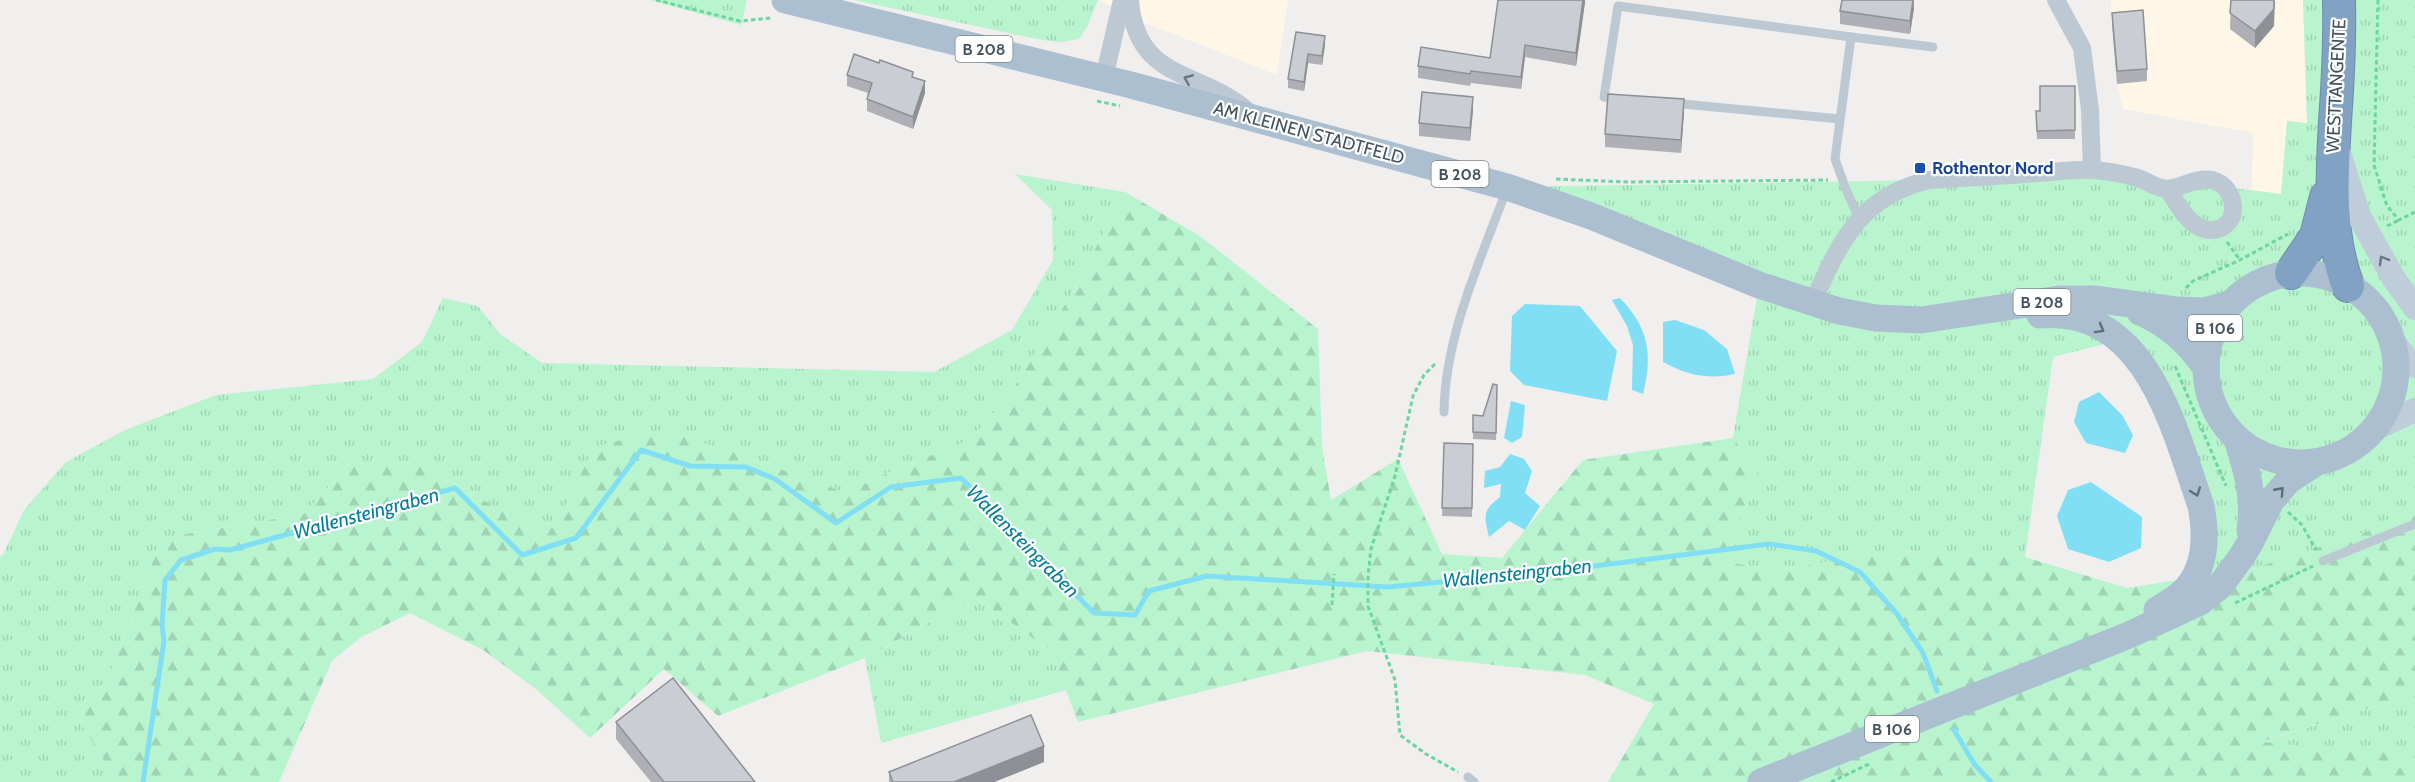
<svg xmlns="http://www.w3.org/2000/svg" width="2415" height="782" font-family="Cabin,sans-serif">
	<defs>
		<pattern id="grass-tufts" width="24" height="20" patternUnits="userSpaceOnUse" patternTransform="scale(1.5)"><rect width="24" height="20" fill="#b8f4ce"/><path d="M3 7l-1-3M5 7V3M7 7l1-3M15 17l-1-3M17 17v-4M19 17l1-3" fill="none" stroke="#9fd3b3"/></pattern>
		<pattern id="forest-firs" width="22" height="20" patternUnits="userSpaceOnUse" patternTransform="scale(1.5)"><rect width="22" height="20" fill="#b8f4ce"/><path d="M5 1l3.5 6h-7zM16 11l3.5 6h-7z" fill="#9fd3b3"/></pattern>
	</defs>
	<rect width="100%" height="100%" fill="#f1eeee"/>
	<g fill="#fef6e6">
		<polygon points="1099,0 1288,0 1277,75 1145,23"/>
		<polygon points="2111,0 2303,0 2307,124 2287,121 2281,194 2252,190 2253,133 2123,109 2117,84 2147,81 2142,23 2112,25"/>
	</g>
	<g fill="url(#grass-tufts)">
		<polygon points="650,0 747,0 741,25"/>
		<polygon points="853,0 1098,0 1086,29 1079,39 1061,42 1042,40"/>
		<polygon points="2303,0 2415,0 2415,528 2180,595 2205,523 2120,340 2053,357 2025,557 1898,551 1777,570 1732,563 1730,539 1751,493 1758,470 1733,438 1759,285 1507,187 1929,180 2092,170 2281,194 2287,121 2307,123"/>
		<polygon points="1015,174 1125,192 1074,290 1010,394 970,440 885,474 846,493 743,455 594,447 556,526 510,515 424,467 350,463 304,514 162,538 107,680 74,712 117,782 0,782 0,556 3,555 24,510 66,462 125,430 216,395 373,379 422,342 443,298 478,306 500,334 542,363 934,372 1012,330 1053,260 1052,210"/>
		<polygon points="975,597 1051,651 1066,690 881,743 865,658"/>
		<polygon points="2415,694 2415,770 2402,754 2258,743"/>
	</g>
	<polygon fill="url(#forest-firs)" points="1125,192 1200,236 1318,329 1322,447 1331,500 1398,459 1442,554 1502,558 1583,460 1733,438 1758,470 1751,493 1730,539 1732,563 1777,570 1898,551 2025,557 2127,588 2258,567 2415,516 2415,694 2260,742 2402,754 2415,770 2415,782 1608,782 1654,704 1585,675 1367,651 1078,722 1051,651 975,597 865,658 718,716 664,669 590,738 536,689 483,650 410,613 361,637 332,661 279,782 117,782 74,712 107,680 162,538 304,514 350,463 424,467 510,515 555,526 594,447 661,430 743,455 846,493 885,474 970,440 1010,394 1074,290"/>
	<g fill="#80dff5">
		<path d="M1620,298c29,30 33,57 23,96l-11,-4 1,-45 -6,-19 -15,-26z"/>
		<polygon points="1525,304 1580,306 1617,351 1607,401 1524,385 1510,371 1512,316"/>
		<path d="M1675,320l29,10 23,19 8,25c-27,6 -48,1 -72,-12v-40z"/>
		<polygon points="2099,392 2122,415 2133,435 2125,453 2086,443 2074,422 2079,402"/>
		<polygon points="1511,401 1525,405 1522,437 1512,443 1504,438"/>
		<path d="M1510,454l14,5 8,12 -7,22 15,13 -15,24 -16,-9 -20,16c-5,-22 -7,-26 11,-40l1,-13 -17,4 1,-17 15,-4z"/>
		<polygon points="2091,482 2142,517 2141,548 2109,562 2068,549 2057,516 2068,490"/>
	</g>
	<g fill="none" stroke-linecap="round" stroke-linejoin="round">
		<g stroke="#80dff5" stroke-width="5">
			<polyline points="1954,730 1975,765 1991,782"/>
			<polyline points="143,782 164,641 162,625 165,580 181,560 215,549 230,550 455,488 522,555 576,538 641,450 690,466 746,467 775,479 836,523 891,487 961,478 1094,613 1135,615 1149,591 1207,576 1387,587 1539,573 1769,544 1816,551 1860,572 1897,614 1923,653 1937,691"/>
		</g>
		<defs>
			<g id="highway">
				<path d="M2339,0c1,40 -1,80 -4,121 -3,55 -7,112 13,165"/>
				<polyline points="2291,273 2316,236 2326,197"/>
			</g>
		</defs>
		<use href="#highway" stroke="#6c8daf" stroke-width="34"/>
		<g stroke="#6cd5a0" stroke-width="3" stroke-dasharray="4.5 3" stroke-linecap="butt">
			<polyline points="656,0 740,21 771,18"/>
			<polyline points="2378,0 2374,165 2387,206 2399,220 2415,212"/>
			<polyline points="1097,101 1120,106"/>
			<polyline points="1556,179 1627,182 1828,180"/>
			<polyline points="2387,226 2399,220"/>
			<polyline points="2227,242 2240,260"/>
			<polyline points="2186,288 2193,281 2240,260 2288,234"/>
			<polyline points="1435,364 1424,375 1413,396 1395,476 1371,549 1368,576 1368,606 1395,680 1400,735 1426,754 1458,772"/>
			<polyline points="2175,366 2226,486"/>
			<polyline points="2288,512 2302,525 2316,550"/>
			<polyline points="2235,603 2313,566"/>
			<polyline points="1332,605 1334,574"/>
			<polyline points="1831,782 1869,764"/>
		</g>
		<g stroke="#bdc9d2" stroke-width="9">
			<polyline points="1619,99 1604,97 1618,6 1851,37"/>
			<polyline points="1672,103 1840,119"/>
			<polyline points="1859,218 1847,192 1835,159 1851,37 1933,47"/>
			<path d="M1444,412c1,-76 36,-151 62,-221"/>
			<polyline points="2323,561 2415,524"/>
			<polyline points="1468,777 1474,782"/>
		</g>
		<g stroke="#bdc9d2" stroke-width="18">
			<path d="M1130,0c6,83 74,70 120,113"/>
			<polyline points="2056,0 2082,48 2090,110 2092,170"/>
			<polyline points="1104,78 1122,0"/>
			<path d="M1812,304c28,-61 46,-107 117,-124 36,-2 73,-4 109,-7 18,-1 37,-4 55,-3 14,1 31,4 45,8 9,3 19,11 29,11 15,-1 29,-12 45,-9 26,6 30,48 0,50 -21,1 -35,-26 -44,-41"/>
		</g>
		<g stroke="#bfccda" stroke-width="24">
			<polyline points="2340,156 2359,216 2394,279 2415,308"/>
			<polyline points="2393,341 2407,359 2415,366"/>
			<polyline points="2376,428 2415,410"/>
		</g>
		<g stroke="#abbfd1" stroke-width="27">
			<polyline points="785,0 1131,85 1507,187 1591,216 1759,285 1839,311 1876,318 1921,320 2059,299 2094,299 2176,310 2204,311 2230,304"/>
			<circle cx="2301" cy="368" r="95"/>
			<path d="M2140,312c29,12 49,31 66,56"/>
			<path d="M2040,315c107,-9 134,114 161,191 6,31 5,66 -20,88 -7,6 -16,11 -24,16"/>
			<path d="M2237,439c10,31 18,59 13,92"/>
			<polyline points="1761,782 2129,635 2200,602 2220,586 2240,559 2250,543 2271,501 2288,481 2317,462"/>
		</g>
		<use href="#highway" stroke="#81a2c3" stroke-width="32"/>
	</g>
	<g fill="#aeb0b6">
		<polygon points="1585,0 1576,66 1525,57 1521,89 1471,83 1470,86 1418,78 1418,66 1490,58"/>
		<polygon points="1914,0 1914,8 1910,34 1840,24 1840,11"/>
		<polygon points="2231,0 2274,26 2255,48 2230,29"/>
		<polygon points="2112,13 2147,69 2147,81 2117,84 2112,25"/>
		<polygon points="1296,32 1325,45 1322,65 1308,63 1304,91 1288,88 1288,79"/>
		<polygon points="847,75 913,77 925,93 913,129 867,111 867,99 868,93 847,86"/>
		<polygon points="2075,86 2075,139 2037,139 2036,111 2040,111"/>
		<polygon points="1473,110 1470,141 1419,136 1419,123"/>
		<polygon points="1684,112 1681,153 1605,147 1605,134"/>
		<polygon points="1497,385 1496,440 1473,439 1473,415 1483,416"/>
		<polygon points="1444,443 1473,444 1472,517 1442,516"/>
		<polygon points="616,722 755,782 651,782 616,739"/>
		<polygon points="1044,762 994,782 889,782 889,772"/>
	</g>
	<g fill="#8d9094">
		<polygon points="1583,0 1585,0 1585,3 1576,66 1576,53"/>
		<polygon points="1913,0 1914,8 1910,34 1910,21"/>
		<polygon points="2275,0 2274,26 2255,48 2255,31"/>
		<polygon points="1325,36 1325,45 1322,65 1322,56"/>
		<polygon points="1525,45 1525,57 1521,89 1521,77"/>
		<polygon points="1308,54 1308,63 1304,91 1304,82"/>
		<polygon points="925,81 925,93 913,129 913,117"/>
		<polygon points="1473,97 1473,110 1470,141 1470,128"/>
		<polygon points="1684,99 1684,112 1681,153 1681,140"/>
		<polygon points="1044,746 1044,762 994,782 954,782"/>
	</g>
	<g fill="#cacdd4" stroke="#8d9094" stroke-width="1.5">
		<polygon points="1498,0 1583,0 1576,53 1525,45 1521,77 1471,71 1470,74 1418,66 1421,47 1490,58"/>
		<polygon points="1842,0 1913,0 1910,21 1840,11"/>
		<polygon points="2231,0 2274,0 2274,9 2255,31 2230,13"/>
		<polygon points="2143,10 2147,69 2117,71 2112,13"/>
		<polygon points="1296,32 1325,36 1322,56 1308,54 1304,82 1288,79"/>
		<polygon points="854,54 879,63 880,60 913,72 912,77 925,81 913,117 867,99 872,83 847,75"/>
		<polygon points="2040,86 2075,86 2075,130 2037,131 2036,111 2040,111"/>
		<polygon points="1422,92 1473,97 1470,128 1419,123"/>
		<polygon points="1608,94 1684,99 1681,140 1605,134"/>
		<polygon points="1493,384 1497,385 1496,433 1473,432 1473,415 1483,416"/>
		<polygon points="1444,443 1473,444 1472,508 1442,508"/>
		<polygon points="673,678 755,782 664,782 616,722"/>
		<polygon points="1031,715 1044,746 954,782 893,782 889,772"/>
	</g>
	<defs><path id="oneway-chevron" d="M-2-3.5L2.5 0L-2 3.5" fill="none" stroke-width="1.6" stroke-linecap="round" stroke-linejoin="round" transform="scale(1.5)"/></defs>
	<use stroke="#687681" href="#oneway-chevron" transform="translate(1188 79) rotate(-157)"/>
	<use stroke="#697783" href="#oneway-chevron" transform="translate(2383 260) rotate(-120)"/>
	<g stroke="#5e6d7b">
		<use href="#oneway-chevron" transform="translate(2100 329) rotate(29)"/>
		<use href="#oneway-chevron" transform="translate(2280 491) rotate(-48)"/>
		<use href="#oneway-chevron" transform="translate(2196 492) rotate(70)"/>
	</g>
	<rect fill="#1a4fb4" stroke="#fff" stroke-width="2" x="1914" y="162" width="12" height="12" rx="3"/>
	<g text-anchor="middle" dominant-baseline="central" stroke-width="4.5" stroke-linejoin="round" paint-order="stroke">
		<g fill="#fff" stroke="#7c868e" stroke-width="1.5">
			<rect x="955.5" y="36" width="57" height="26" rx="4.5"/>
			<rect x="1431.5" y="161" width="57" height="26" rx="4.5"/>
			<rect x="2013.5" y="289" width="57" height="26" rx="4.5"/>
			<rect x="2188" y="315" width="54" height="26" rx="4.5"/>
			<rect x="1865" y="716" width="54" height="26" rx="4.5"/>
		</g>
		<g font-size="16" font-weight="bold" fill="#44525e">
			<text x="984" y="49">B 208</text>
			<text x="1460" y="174">B 208</text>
			<text x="2042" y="302">B 208</text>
			<text x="2215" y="328">B 106</text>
			<text x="1892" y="729">B 106</text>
		</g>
		<g font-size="18" fill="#44525e" stroke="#fff">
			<text transform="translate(2336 86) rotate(-87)">WESTTANGENTE</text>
			<text transform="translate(1309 133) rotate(15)">AM KLEINEN STADTFELD</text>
		</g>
		<g font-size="18" font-weight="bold" fill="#164399" stroke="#fff" text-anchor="start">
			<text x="1932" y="168">Rothentor Nord</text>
		</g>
		<g font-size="20" font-style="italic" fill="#037f9c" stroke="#fff">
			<text transform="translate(366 513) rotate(-15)">Wallensteingraben</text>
			<text transform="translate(1023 541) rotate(45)">Wallensteingraben</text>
			<text transform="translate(1517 573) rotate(-6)">Wallensteingraben</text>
		</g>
	</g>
</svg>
